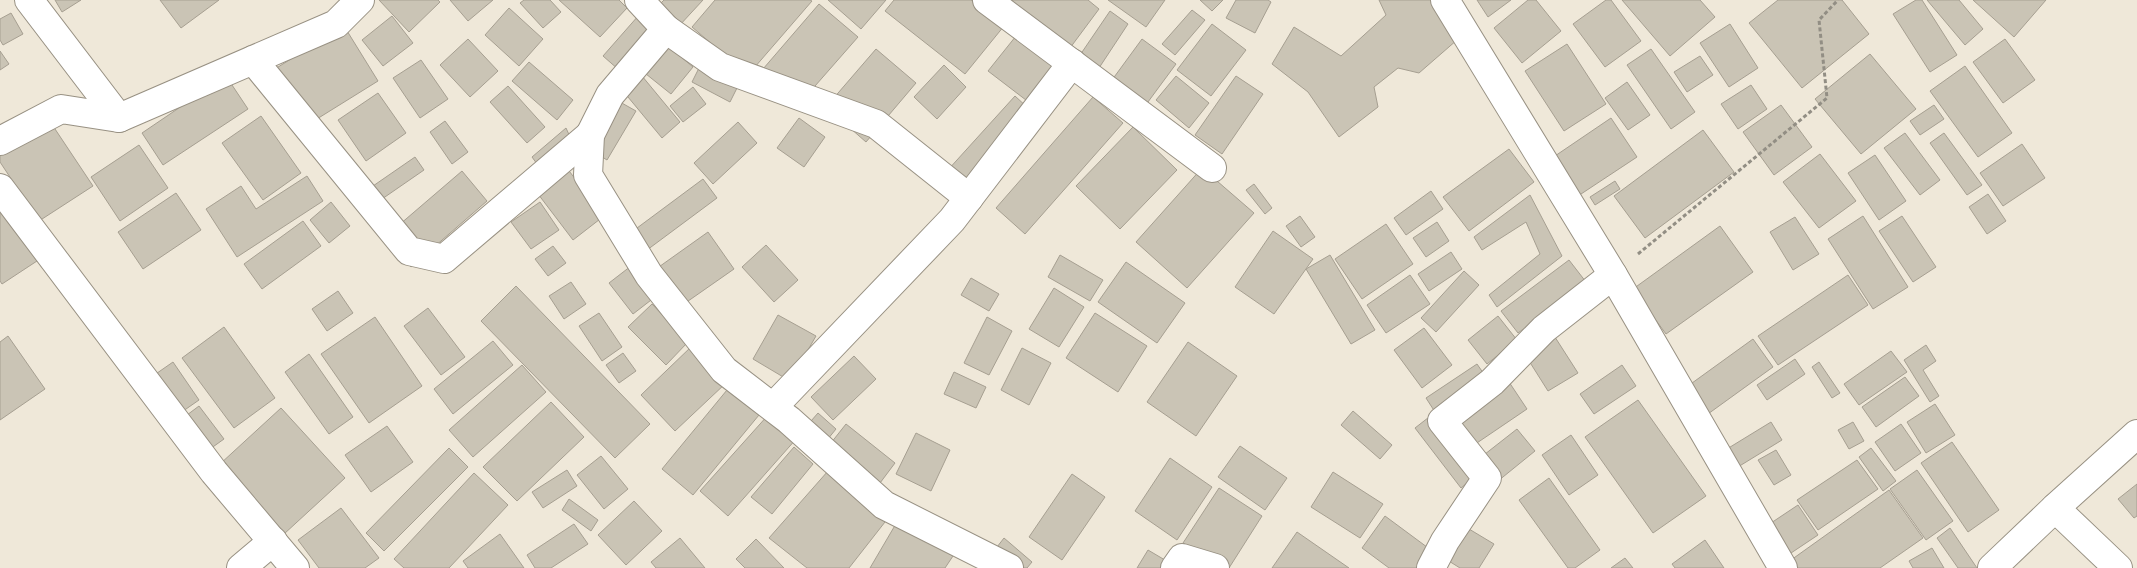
<svg xmlns="http://www.w3.org/2000/svg" width="2137" height="568" font-family="Montserrat,sans-serif">
	<rect width="100%" height="100%" fill="#efe8d9"/>
	<g fill="#cac4b5" stroke="#a69f91">
		<polygon points="55,0 81,0 62,12"/>
		<polygon points="160,0 219,0 181,28"/>
		<polygon points="379,0 438,0 440,2 409,32"/>
		<polygon points="450,0 493,0 468,21"/>
		<polygon points="524,0 550,0 561,12 543,28 520,3"/>
		<polygon points="559,0 619,0 627,8 600,37"/>
		<polygon points="664,0 703,0 679,26 658,6"/>
		<polygon points="715,0 810,0 812,1 748,75 692,27"/>
		<polygon points="828,0 886,0 861,29"/>
		<polygon points="894,0 971,0 1004,26 965,74 885,11"/>
		<polygon points="1013,0 1088,0 1099,9 1070,48 1010,4"/>
		<polygon points="1108,0 1165,0 1146,27"/>
		<polygon points="1200,0 1223,0 1212,11"/>
		<polygon points="1236,0 1268,0 1271,2 1255,33 1226,18"/>
		<polygon points="1379,0 1441,0 1465,33 1419,73 1398,68 1374,87 1378,107 1339,137 1308,92 1272,64 1294,27 1341,56 1386,15"/>
		<polygon points="1477,0 1511,0 1488,17"/>
		<polygon points="1528,0 1536,0 1561,31 1522,63 1494,28"/>
		<polygon points="1606,0 1611,0 1641,41 1605,67 1573,24"/>
		<polygon points="1622,0 1700,0 1715,17 1670,56"/>
		<polygon points="1778,0 1842,0 1869,34 1802,88 1749,23"/>
		<polygon points="1916,0 1922,0 1957,55 1930,72 1893,14"/>
		<polygon points="1927,0 1959,0 1983,29 1965,45"/>
		<polygon points="1973,0 2046,0 2014,37"/>
		<polygon points="819,4 858,37 801,102 763,69"/>
		<polygon points="509,8 543,39 519,66 485,35"/>
		<polygon points="1192,10 1205,20 1175,55 1162,44"/>
		<polygon points="1110,11 1128,24 1097,71 1078,58"/>
		<polygon points="11,13 23,34 3,45 0,40 0,19"/>
		<polygon points="639,15 654,29 619,70 603,56"/>
		<polygon points="392,16 413,43 383,66 362,40"/>
		<polygon points="1212,24 1246,50 1211,96 1177,70"/>
		<polygon points="1730,24 1758,68 1729,87 1700,43"/>
		<polygon points="344,26 378,81 296,132 262,77"/>
		<polygon points="1020,31 1070,72 1039,110 988,71"/>
		<polygon points="468,39 498,71 470,97 440,65"/>
		<polygon points="1142,39 1176,64 1145,106 1112,80"/>
		<polygon points="2005,39 2035,80 2003,103 1973,62"/>
		<polygon points="1567,44 1606,104 1564,131 1525,71"/>
		<polygon points="668,46 693,67 671,94 646,74"/>
		<polygon points="876,49 916,83 866,142 826,107"/>
		<polygon points="1651,49 1695,112 1671,129 1627,65"/>
		<polygon points="0,51 9,64 0,70"/>
		<polygon points="1870,54 1916,109 1861,154 1815,99"/>
		<polygon points="1700,56 1713,75 1687,92 1674,72"/>
		<polygon points="421,60 448,99 420,118 393,78"/>
		<polygon points="529,62 573,100 557,120 512,81"/>
		<polygon points="701,64 739,84 730,102 692,82"/>
		<polygon points="944,65 966,87 937,119 914,97"/>
		<polygon points="1965,66 2012,133 1978,157 1930,91"/>
		<polygon points="226,76 248,109 163,165 142,133"/>
		<polygon points="642,76 680,122 662,138 623,91"/>
		<polygon points="1176,76 1209,103 1189,128 1156,100"/>
		<polygon points="1236,76 1263,94 1222,154 1195,135"/>
		<polygon points="1627,82 1650,115 1628,130 1605,98"/>
		<polygon points="1751,85 1767,109 1738,129 1721,104"/>
		<polygon points="508,86 545,127 527,143 490,102"/>
		<polygon points="693,87 706,104 683,122 670,106"/>
		<polygon points="378,93 406,133 366,161 338,120"/>
		<polygon points="1015,96 1041,120 974,194 947,171"/>
		<polygon points="1093,97 1123,123 1025,234 996,208"/>
		<polygon points="620,102 636,111 607,160 591,150"/>
		<polygon points="1781,105 1812,147 1774,175 1743,132"/>
		<polygon points="1934,105 1944,119 1920,135 1910,121"/>
		<polygon points="261,116 301,173 263,200 222,143"/>
		<polygon points="799,118 825,137 804,167 777,148"/>
		<polygon points="1611,118 1637,157 1578,196 1552,158"/>
		<polygon points="49,120 93,186 39,221 0,162 0,152"/>
		<polygon points="445,121 468,152 452,164 430,132"/>
		<polygon points="738,122 757,143 713,184 694,163"/>
		<polygon points="1133,127 1177,170 1120,229 1076,186"/>
		<polygon points="566,128 576,150 545,175 532,157"/>
		<polygon points="1703,130 1734,172 1645,238 1614,196"/>
		<polygon points="1905,133 1940,180 1920,195 1884,148"/>
		<polygon points="1944,133 1982,185 1967,195 1930,143"/>
		<polygon points="2022,144 2045,178 2003,206 1980,173"/>
		<polygon points="139,145 168,188 120,221 91,177"/>
		<polygon points="1509,149 1534,182 1469,231 1443,197"/>
		<polygon points="1820,154 1856,201 1819,228 1783,182"/>
		<polygon points="1875,155 1906,201 1879,220 1848,173"/>
		<polygon points="415,157 424,170 382,199 373,186"/>
		<polygon points="566,167 604,216 573,240 535,190"/>
		<polygon points="1202,168 1254,213 1187,288 1136,242"/>
		<polygon points="462,171 487,201 411,267 385,237"/>
		<polygon points="307,176 323,201 237,257 206,209 241,186 256,209"/>
		<polygon points="703,179 717,198 647,250 633,231"/>
		<polygon points="1615,181 1620,189 1595,205 1590,197"/>
		<polygon points="1254,184 1272,208 1265,214 1246,190"/>
		<polygon points="1431,191 1443,209 1406,235 1394,218"/>
		<polygon points="176,193 201,230 143,269 118,232"/>
		<polygon points="1988,194 2006,221 1987,234 1969,207"/>
		<polygon points="1530,195 1562,256 1497,307 1489,295 1540,254 1526,222 1482,250 1474,237"/>
		<polygon points="331,202 350,226 329,243 310,220"/>
		<polygon points="540,202 559,230 531,249 511,222"/>
		<polygon points="0,205 37,261 2,284 0,281"/>
		<polygon points="1300,216 1315,237 1301,247 1286,226"/>
		<polygon points="1863,216 1908,287 1873,309 1828,239"/>
		<polygon points="1902,216 1936,267 1913,282 1879,231"/>
		<polygon points="1795,217 1819,254 1793,270 1770,232"/>
		<polygon points="303,221 321,246 262,289 244,264"/>
		<polygon points="1437,222 1449,241 1426,257 1413,238"/>
		<polygon points="1386,224 1413,264 1362,299 1335,259"/>
		<polygon points="1720,226 1753,272 1666,334 1633,289"/>
		<polygon points="1273,231 1313,259 1274,314 1235,287"/>
		<polygon points="708,232 734,269 681,306 656,269"/>
		<polygon points="766,245 798,280 774,302 742,267"/>
		<polygon points="553,246 566,263 548,276 535,259"/>
		<polygon points="1451,252 1462,269 1429,291 1418,274"/>
		<polygon points="1060,255 1103,280 1090,301 1048,277"/>
		<polygon points="1330,255 1375,330 1351,344 1306,269"/>
		<polygon points="1569,260 1586,282 1518,333 1501,311"/>
		<polygon points="1126,262 1185,303 1157,343 1098,302"/>
		<polygon points="631,266 655,297 633,314 609,283"/>
		<polygon points="1464,271 1479,285 1436,332 1421,318"/>
		<polygon points="1410,275 1430,304 1386,333 1367,305"/>
		<polygon points="1848,275 1868,305 1778,365 1758,336"/>
		<polygon points="971,278 999,294 989,311 961,295"/>
		<polygon points="571,282 586,304 564,319 549,296"/>
		<polygon points="516,286 650,424 615,458 481,321"/>
		<polygon points="1054,288 1084,307 1059,347 1029,329"/>
		<polygon points="338,291 353,313 327,331 312,309"/>
		<polygon points="652,304 688,342 666,365 628,327"/>
		<polygon points="428,308 465,357 441,375 404,326"/>
		<polygon points="599,313 622,347 602,361 579,326"/>
		<polygon points="1095,313 1147,346 1118,392 1066,358"/>
		<polygon points="778,315 816,336 790,381 753,359"/>
		<polygon points="1498,316 1517,340 1487,364 1468,340"/>
		<polygon points="375,317 422,386 369,423 321,354"/>
		<polygon points="987,317 1012,331 989,375 964,363"/>
		<polygon points="224,327 275,398 234,428 182,358"/>
		<polygon points="1424,328 1452,365 1422,388 1394,350"/>
		<polygon points="1553,334 1578,373 1548,391 1524,353"/>
		<polygon points="8,336 45,389 0,420 0,342"/>
		<polygon points="1753,339 1773,367 1701,419 1681,391"/>
		<polygon points="493,341 513,365 453,414 434,389"/>
		<polygon points="1188,342 1237,376 1196,436 1147,402"/>
		<polygon points="1926,345 1936,361 1923,370 1939,396 1930,402 1904,360"/>
		<polygon points="692,346 726,383 675,431 641,395"/>
		<polygon points="1022,348 1051,363 1029,405 1001,390"/>
		<polygon points="1891,351 1907,372 1859,405 1844,384"/>
		<polygon points="623,353 636,371 619,383 606,365"/>
		<polygon points="309,354 353,417 329,434 285,372"/>
		<polygon points="854,356 876,379 833,420 811,397"/>
		<polygon points="1795,359 1805,374 1767,400 1757,385"/>
		<polygon points="173,362 199,400 176,416 150,378"/>
		<polygon points="1819,362 1840,393 1832,398 1812,367"/>
		<polygon points="1477,364 1486,377 1435,412 1426,398"/>
		<polygon points="522,365 546,392 473,457 449,430"/>
		<polygon points="1622,365 1636,386 1594,414 1580,394"/>
		<polygon points="954,372 986,387 976,408 944,394"/>
		<polygon points="1905,377 1919,396 1876,427 1862,407"/>
		<polygon points="1509,382 1527,409 1471,447 1453,420"/>
		<polygon points="727,390 759,415 693,495 662,469"/>
		<polygon points="1638,400 1706,496 1653,533 1585,437"/>
		<polygon points="551,402 584,437 517,501 483,467"/>
		<polygon points="1935,404 1955,435 1926,453 1907,422"/>
		<polygon points="199,406 224,439 203,454 179,421"/>
		<polygon points="281,408 345,478 284,534 220,464"/>
		<polygon points="1353,411 1392,445 1380,459 1341,425"/>
		<polygon points="818,413 836,429 823,445 804,429"/>
		<polygon points="769,414 797,438 728,516 700,491"/>
		<polygon points="1433,414 1478,474 1461,488 1415,428"/>
		<polygon points="1771,422 1782,440 1733,470 1722,452"/>
		<polygon points="1853,422 1864,441 1849,449 1838,430"/>
		<polygon points="846,424 895,463 877,487 827,448"/>
		<polygon points="1901,424 1921,453 1895,471 1875,442"/>
		<polygon points="387,426 413,462 371,492 345,455"/>
		<polygon points="1517,429 1535,451 1498,481 1480,458"/>
		<polygon points="916,433 950,450 931,491 896,474"/>
		<polygon points="1571,435 1598,475 1569,495 1542,455"/>
		<polygon points="1952,442 1999,510 1968,532 1921,463"/>
		<polygon points="1240,446 1287,478 1265,510 1218,477"/>
		<polygon points="794,447 813,464 772,514 751,497"/>
		<polygon points="449,448 468,467 384,551 366,533"/>
		<polygon points="1871,448 1896,481 1883,491 1859,457"/>
		<polygon points="1776,450 1791,475 1774,485 1758,460"/>
		<polygon points="601,456 628,489 604,509 577,475"/>
		<polygon points="1170,458 1212,487 1177,540 1135,511"/>
		<polygon points="1857,460 1878,489 1818,530 1797,500"/>
		<polygon points="567,470 577,486 543,508 532,492"/>
		<polygon points="1917,470 1953,521 1926,540 1890,489"/>
		<polygon points="828,471 885,522 849,568 807,568 769,538"/>
		<polygon points="1333,472 1383,504 1360,538 1311,507"/>
		<polygon points="474,473 508,505 449,568 404,568 394,559"/>
		<polygon points="1072,474 1105,497 1062,560 1029,537"/>
		<polygon points="1549,478 1600,550 1575,568 1568,568 1519,500"/>
		<polygon points="2137,484 2137,516 2134,518 2118,499"/>
		<polygon points="1219,488 1262,516 1229,568 1223,568 1183,543"/>
		<polygon points="1889,490 1923,538 1880,568 1786,568 1784,565"/>
		<polygon points="569,499 598,520 591,531 562,510"/>
		<polygon points="634,501 662,531 626,565 598,535"/>
		<polygon points="1798,505 1818,535 1782,559 1762,529"/>
		<polygon points="341,508 379,558 365,568 319,568 298,540"/>
		<polygon points="1385,516 1435,553 1424,568 1389,568 1362,548"/>
		<polygon points="897,522 953,556 945,568 870,568"/>
		<polygon points="574,524 588,544 551,568 535,568 527,555"/>
		<polygon points="1464,526 1494,544 1479,568 1460,568 1444,558"/>
		<polygon points="1950,528 1977,568 1958,568 1937,538"/>
		<polygon points="1297,532 1349,568 1272,568"/>
		<polygon points="500,534 524,568 468,568 463,561"/>
		<polygon points="680,538 705,568 656,568 651,562"/>
		<polygon points="1004,538 1032,562 1027,568 1021,568 997,547"/>
		<polygon points="756,539 784,568 745,568 736,559"/>
		<polygon points="1705,540 1724,568 1675,568 1672,564"/>
		<polygon points="1932,548 1944,568 1913,568 1909,561"/>
		<polygon points="1148,550 1170,563 1167,568 1137,568"/>
		<polygon points="1625,558 1633,568 1611,568"/>
	</g>
	<g fill="none" stroke-linecap="round" stroke-linejoin="round">
		<defs>
			<g id="minor">
				<polyline points="29,0 119,118"/>
				<polyline points="639,0 666,29 610,95 590,135 588,175 649,275 724,370 789,420 884,505 1009,568"/>
				<polyline points="987,0 1212,168"/>
				<polyline points="1445,0 1613,275 1783,568"/>
				<polyline points="666,29 720,67 876,124 969,198"/>
				<polyline points="253,60 409,251 444,259 590,135"/>
				<polyline points="0,141 61,109 119,118 336,24 360,0"/>
				<polyline points="0,188 214,472 295,568"/>
				<polyline points="773,407 952,220 1072,63"/>
				<polyline points="2055,508 2118,568"/>
				<polyline points="241,568 273,541"/>
				<polyline points="1175,568 1182,558 1215,568"/>
				<polyline points="1431,568 1445,541 1487,478 1442,421 1492,382 1544,329 1613,275"/>
				<polyline points="1992,568 2055,508 2137,434"/>
			</g>
		</defs>
		<use href="#minor" stroke="#989183" stroke-width="30"/>
		<polyline stroke="#928e84" stroke-width="3" stroke-dasharray="4 2.5" stroke-linecap="butt" points="1638,254 1827,98 1819,20 1838,0"/>
		<use href="#minor" stroke="#fff" stroke-width="28"/>
	</g>
</svg>
